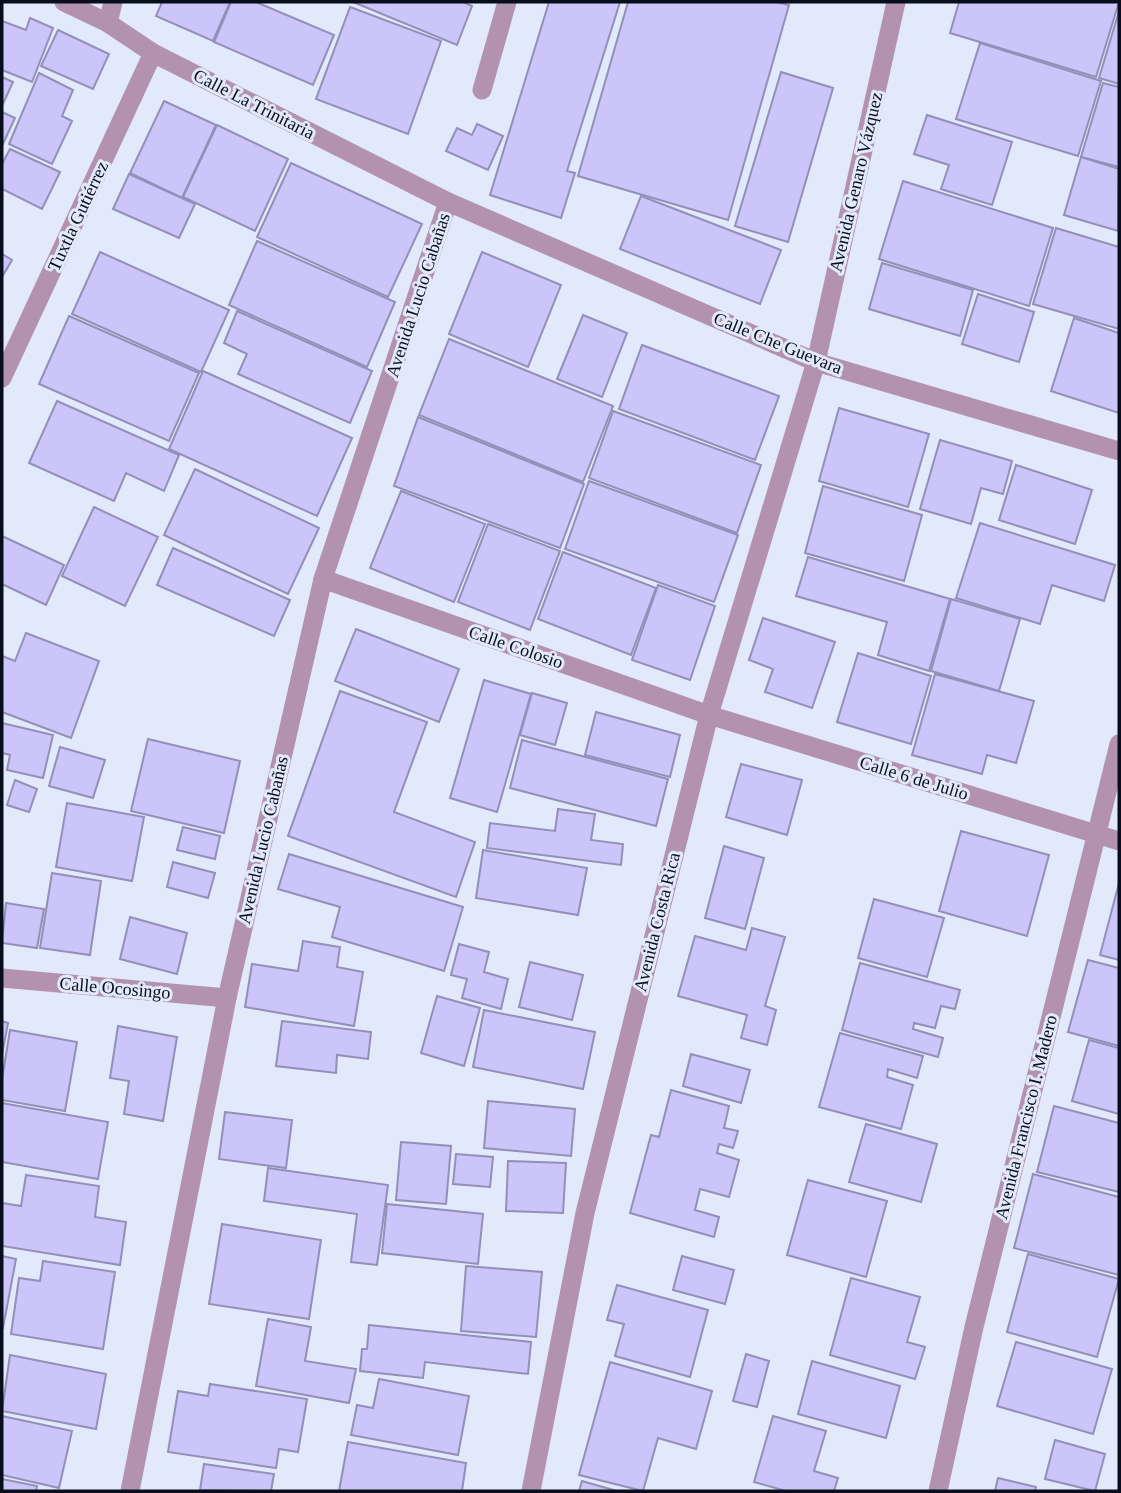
<svg xmlns="http://www.w3.org/2000/svg" width="1121" height="1493" font-family="'Times New Roman',serif">
	<rect width="100%" height="100%" fill="#e2e9fa"/>
	<g fill="#cbc5fa" stroke="#938fb9" stroke-width="2">
		<polygon points="162,2 230,2 213,41 156,16"/>
		<polygon points="231,2 256,2 334,35 313,85 214,42"/>
		<polygon points="353,2 463,2 472,6 457,45"/>
		<polygon points="549,2 620,2 567,171 575,173 561,218 490,195"/>
		<polygon points="628,2 776,2 789,5 728,220 578,176"/>
		<polygon points="959,2 1119,2 1096,77 950,33"/>
		<polygon points="350,7 441,41 408,134 316,99"/>
		<polygon points="1119,11 1119,84 1099,78"/>
		<polygon points="30,18 53,28 32,82 2,70 2,21 26,30"/>
		<polygon points="58,30 109,54 93,89 41,66"/>
		<polygon points="980,43 1101,81 1078,156 956,119"/>
		<polygon points="781,72 833,88 788,242 735,226"/>
		<polygon points="39,73 73,90 62,116 72,121 52,164 9,144"/>
		<polygon points="2,77 13,82 2,106"/>
		<polygon points="1103,83 1119,87 1119,167 1081,157"/>
		<polygon points="164,101 216,125 182,198 130,173"/>
		<polygon points="2,112 15,118 2,146"/>
		<polygon points="927,115 1012,142 992,205 941,189 949,165 914,154"/>
		<polygon points="477,124 503,136 488,170 446,151 457,128 472,135"/>
		<polygon points="217,125 288,159 255,231 183,197"/>
		<polygon points="10,149 60,172 42,209 2,189 2,164"/>
		<polygon points="1081,157 1119,169 1118,231 1064,215"/>
		<polygon points="291,163 422,224 388,297 257,237"/>
		<polygon points="129,174 195,204 179,238 113,209"/>
		<polygon points="903,181 1053,228 1029,306 879,259"/>
		<polygon points="641,196 781,250 760,304 620,249"/>
		<polygon points="1056,228 1119,247 1119,329 1033,304"/>
		<polygon points="257,241 395,302 367,367 229,305"/>
		<polygon points="100,252 229,310 201,372 72,314"/>
		<polygon points="482,252 561,285 528,367 449,334"/>
		<polygon points="2,254 12,260 2,277"/>
		<polygon points="882,263 973,290 960,336 869,309"/>
		<polygon points="978,294 1034,312 1019,362 962,344"/>
		<polygon points="237,311 372,371 350,423 238,374 247,354 224,343"/>
		<polygon points="583,315 627,333 602,397 557,379"/>
		<polygon points="69,316 199,373 169,441 39,384"/>
		<polygon points="1074,318 1119,333 1119,413 1051,391"/>
		<polygon points="449,339 613,406 583,482 419,415"/>
		<polygon points="642,345 779,396 755,460 619,409"/>
		<polygon points="203,371 352,438 317,516 169,449"/>
		<polygon points="57,401 179,455 164,491 126,473 114,501 29,463"/>
		<polygon points="839,408 929,434 908,507 819,481"/>
		<polygon points="613,411 761,465 737,533 589,478"/>
		<polygon points="418,417 584,484 560,548 394,486"/>
		<polygon points="940,440 1012,461 1003,494 981,488 971,524 920,509"/>
		<polygon points="1016,465 1092,490 1075,544 999,520"/>
		<polygon points="195,469 319,528 288,594 164,535"/>
		<polygon points="589,481 738,535 714,602 565,549"/>
		<polygon points="823,486 922,515 904,581 805,553"/>
		<polygon points="401,491 485,524 454,602 370,568"/>
		<polygon points="94,507 158,537 125,606 62,576"/>
		<polygon points="980,523 1115,565 1104,601 1052,585 1040,624 956,598"/>
		<polygon points="488,524 560,551 530,630 458,602"/>
		<polygon points="2,536 64,565 46,605 2,584"/>
		<polygon points="173,548 290,600 274,636 157,585"/>
		<polygon points="563,552 656,588 631,655 538,619"/>
		<polygon points="808,557 950,599 929,671 878,655 887,622 796,596"/>
		<polygon points="658,585 715,606 690,680 632,660"/>
		<polygon points="951,599 1020,619 999,691 931,671"/>
		<polygon points="763,618 835,642 812,708 765,692 773,669 749,660"/>
		<polygon points="356,629 459,669 439,722 335,681"/>
		<polygon points="26,633 99,661 71,738 2,712 2,656 15,661"/>
		<polygon points="858,653 931,676 911,744 837,722"/>
		<polygon points="935,674 1034,701 1016,763 987,755 982,774 912,755"/>
		<polygon points="484,680 531,694 497,812 450,798"/>
		<polygon points="340,691 427,722 394,812 475,842 456,897 288,836"/>
		<polygon points="532,693 567,703 555,745 520,735"/>
		<polygon points="596,712 680,735 670,777 585,755"/>
		<polygon points="2,723 53,735 43,778 7,770 10,755 2,753"/>
		<polygon points="148,739 240,761 224,833 131,811"/>
		<polygon points="522,740 668,779 656,826 510,788"/>
		<polygon points="60,747 105,760 93,798 49,786"/>
		<polygon points="741,764 802,780 787,835 726,817"/>
		<polygon points="15,780 37,789 29,812 7,805"/>
		<polygon points="67,803 144,817 132,881 56,867"/>
		<polygon points="558,809 595,814 591,840 623,844 621,865 487,848 490,823 555,831"/>
		<polygon points="183,827 220,836 215,859 177,850"/>
		<polygon points="961,831 1049,855 1027,936 939,911"/>
		<polygon points="724,846 764,858 745,929 705,918"/>
		<polygon points="483,850 587,868 578,915 476,898"/>
		<polygon points="289,854 463,907 444,971 332,937 340,907 278,889"/>
		<polygon points="173,862 215,873 208,898 167,887"/>
		<polygon points="52,873 101,881 90,955 40,948"/>
		<polygon points="1119,883 1119,960 1100,955"/>
		<polygon points="874,899 944,918 927,977 858,958"/>
		<polygon points="6,903 44,909 37,948 2,943"/>
		<polygon points="130,917 187,933 177,974 120,959"/>
		<polygon points="752,928 785,937 765,1006 776,1010 767,1045 741,1038 747,1015 678,996 695,936 746,950"/>
		<polygon points="303,941 340,947 337,967 363,972 354,1026 245,1007 252,964 298,971"/>
		<polygon points="459,944 489,952 484,972 508,979 501,1009 462,998 467,979 451,975"/>
		<polygon points="1088,960 1119,968 1119,1046 1068,1032"/>
		<polygon points="530,962 583,975 572,1020 519,1007"/>
		<polygon points="860,963 960,990 955,1009 941,1006 935,1028 914,1023 913,1029 943,1038 938,1057 842,1030"/>
		<polygon points="437,996 480,1008 464,1066 421,1053"/>
		<polygon points="484,1010 595,1032 583,1089 473,1067"/>
		<polygon points="2,1021 8,1023 2,1055"/>
		<polygon points="282,1021 371,1032 368,1059 337,1055 336,1073 276,1066"/>
		<polygon points="118,1026 177,1037 163,1121 124,1114 129,1081 110,1078"/>
		<polygon points="10,1030 77,1042 65,1111 2,1100 2,1079"/>
		<polygon points="840,1033 923,1056 917,1078 888,1069 887,1077 913,1085 901,1129 819,1107"/>
		<polygon points="1089,1040 1119,1048 1119,1114 1072,1101"/>
		<polygon points="691,1054 750,1070 741,1103 683,1086"/>
		<polygon points="671,1090 729,1106 724,1128 738,1131 733,1148 719,1144 717,1153 739,1160 729,1197 700,1189 695,1210 719,1217 714,1237 630,1213 651,1135 659,1137"/>
		<polygon points="488,1101 575,1109 571,1156 484,1148"/>
		<polygon points="2,1103 108,1122 98,1179 2,1162"/>
		<polygon points="1054,1106 1119,1123 1119,1192 1037,1172"/>
		<polygon points="225,1112 292,1120 286,1168 219,1159"/>
		<polygon points="866,1124 937,1144 921,1202 849,1182"/>
		<polygon points="401,1142 451,1146 446,1204 396,1200"/>
		<polygon points="456,1154 493,1157 490,1187 453,1184"/>
		<polygon points="508,1161 566,1163 563,1213 506,1211"/>
		<polygon points="268,1168 388,1185 377,1265 351,1262 357,1214 264,1201"/>
		<polygon points="1033,1174 1119,1197 1119,1275 1014,1248"/>
		<polygon points="26,1175 99,1186 95,1217 126,1222 120,1265 2,1246 2,1203 21,1206"/>
		<polygon points="808,1180 887,1201 866,1277 787,1255"/>
		<polygon points="387,1204 483,1214 478,1264 382,1253"/>
		<polygon points="222,1224 321,1240 309,1319 209,1304"/>
		<polygon points="1028,1254 1119,1279 1097,1357 1007,1332"/>
		<polygon points="2,1256 16,1259 3,1328 2,1328"/>
		<polygon points="682,1256 734,1270 725,1304 673,1290"/>
		<polygon points="43,1261 115,1272 103,1349 11,1334 19,1278 40,1281"/>
		<polygon points="466,1266 542,1272 536,1337 461,1331"/>
		<polygon points="851,1278 920,1297 907,1342 925,1347 915,1379 830,1355"/>
		<polygon points="617,1285 708,1310 690,1377 615,1356 624,1324 607,1320"/>
		<polygon points="268,1319 311,1327 305,1361 356,1369 349,1403 256,1386"/>
		<polygon points="369,1325 531,1342 528,1374 425,1362 423,1378 360,1371 362,1349 367,1349"/>
		<polygon points="1016,1342 1112,1369 1093,1434 997,1406"/>
		<polygon points="746,1354 769,1361 757,1407 733,1401"/>
		<polygon points="10,1355 106,1374 96,1429 2,1411"/>
		<polygon points="812,1361 900,1386 886,1438 798,1414"/>
		<polygon points="610,1362 712,1391 696,1449 658,1438 643,1491 579,1475"/>
		<polygon points="379,1379 469,1396 458,1455 351,1435 357,1405 373,1408"/>
		<polygon points="210,1384 307,1399 298,1452 279,1449 276,1468 168,1452 178,1391 208,1396"/>
		<polygon points="2,1416 72,1431 59,1488 2,1475"/>
		<polygon points="773,1416 826,1431 814,1471 838,1478 834,1491 786,1491 754,1482"/>
		<polygon points="1055,1440 1105,1454 1095,1491 1045,1479"/>
		<polygon points="348,1442 466,1463 462,1491 339,1491"/>
		<polygon points="204,1464 274,1474 271,1491 200,1490"/>
		<polygon points="998,1478 1036,1487 1035,1491 995,1491"/>
		<polygon points="2,1479 37,1486 36,1491 2,1491"/>
		<polygon points="582,1481 617,1491 579,1491"/>
	</g>
	<g fill="none" stroke-linecap="round" stroke-linejoin="round">
		<g stroke="#b292af" stroke-width="19">
			<polyline points="64,2 108,23 153,53 448,202 816,362 1119,451"/>
			<polyline points="108,23 113,2"/>
			<polyline points="482,90 507,2"/>
			<polyline points="2,378 153,53"/>
			<polyline points="323,579 709,715 1119,841"/>
			<polyline points="2,978 227,998"/>
			<polyline points="130,1491 227,998 323,579 448,202"/>
			<polyline points="531,1491 585,1213 709,715 816,362 896,2"/>
			<polyline points="938,1491 974,1327 1119,744"/>
		</g>
	</g>
	<g text-anchor="middle" dominant-baseline="central" stroke-width="6" stroke-linejoin="round" paint-order="stroke">
		<g font-size="18" fill="#090e1c" stroke="#e2e9fa">
			<text transform="translate(254 104) rotate(27)">Calle La Trinitaria</text>
			<text transform="translate(856 182) rotate(-77)">Avenida Genaro Vázquez</text>
			<text transform="translate(78 216) rotate(-65)">Tuxtla Gutiérrez</text>
			<text transform="translate(418 295) rotate(-72)">Avenida Lucio Cabañas</text>
			<text transform="translate(778 343) rotate(22)">Calle Che Guevara</text>
			<text transform="translate(516 647) rotate(19)">Calle Colosio</text>
			<text transform="translate(914 778) rotate(17)">Calle 6 de Julio</text>
			<text transform="translate(263 840) rotate(-77)">Avenida Lucio Cabañas</text>
			<text transform="translate(657 922) rotate(-76)">Avenida Costa Rica</text>
			<text transform="translate(115 988) rotate(5)">Calle Ocosingo</text>
			<text transform="translate(1026 1117) rotate(-76)">Avenida Francisco I. Madero</text>
		</g>
	</g>
	<rect width="1121" height="1493" fill="none" stroke="#090e1c" stroke-width="7"/>
</svg>
